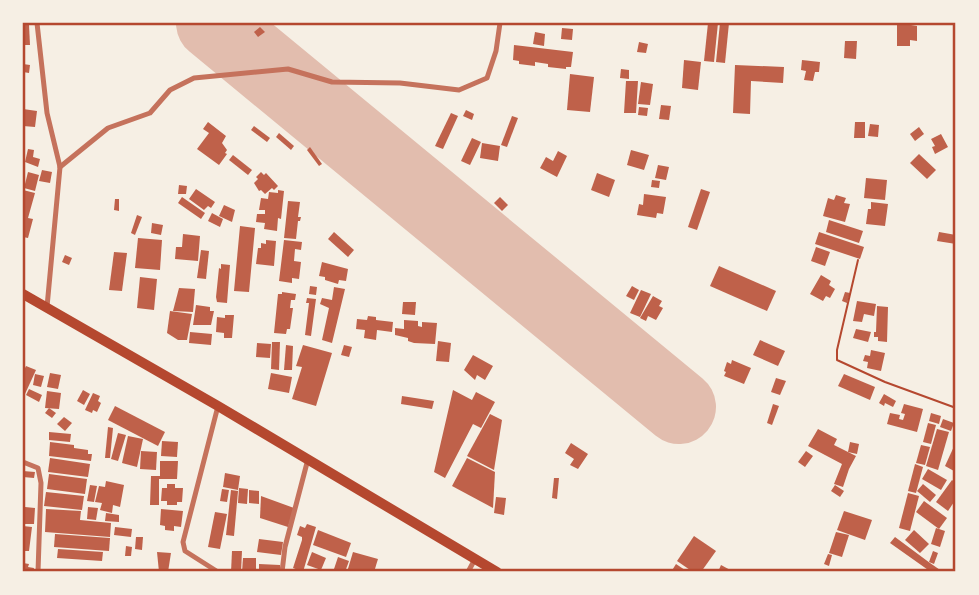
<svg xmlns="http://www.w3.org/2000/svg" width="979" height="595" font-family="Lato,sans-serif">
	<rect width="100%" height="100%" fill="#f6efe4"/>
	<g fill="none" stroke-linecap="round" stroke-linejoin="round">
		<polyline stroke="#e2bdae" stroke-width="74" points="213,23 679,407"/>
	</g>
	<g fill="#bf614a">
		<polygon points="708,23 718,23 714,62 704,61"/>
		<polygon points="720,23 729,23 725,63 716,62"/>
		<polygon points="897,23 911,23 911,25 917,26 917,41 910,40 910,46 897,46"/>
		<polygon points="23,25 29,25 30,45 23,45"/>
		<polygon points="260,27 265,32 258,37 254,32"/>
		<polygon points="562,28 573,29 572,40 561,39"/>
		<polygon points="535,32 545,34 544,46 533,44"/>
		<polygon points="845,41 857,41 856,59 844,58"/>
		<polygon points="639,42 648,44 646,53 637,52"/>
		<polygon points="514,45 573,52 571,67 566,67 566,69 548,67 548,64 535,62 535,66 519,64 519,61 513,60"/>
		<polygon points="684,60 701,62 698,90 682,88"/>
		<polygon points="802,60 820,62 819,72 815,72 813,81 804,80 806,71 801,70"/>
		<polygon points="23,64 30,65 29,73 23,72"/>
		<polygon points="735,65 784,67 783,83 751,81 750,114 733,113"/>
		<polygon points="621,69 629,70 629,79 620,78"/>
		<polygon points="570,74 594,77 590,112 567,110"/>
		<polygon points="626,81 638,81 636,113 624,113"/>
		<polygon points="641,82 653,84 650,105 638,104"/>
		<polygon points="661,105 671,106 669,120 659,119"/>
		<polygon points="639,107 648,108 647,116 638,115"/>
		<polygon points="23,109 37,111 35,127 23,126"/>
		<polygon points="466,110 474,114 472,120 463,116"/>
		<polygon points="451,113 458,116 443,149 435,146"/>
		<polygon points="512,116 518,118 507,147 501,145"/>
		<polygon points="208,122 226,136 222,143 227,150 225,153 227,154 219,165 197,149 209,133 203,129"/>
		<polygon points="855,122 865,122 865,138 854,138"/>
		<polygon points="870,124 879,125 878,137 868,136"/>
		<polygon points="254,126 270,138 267,142 251,130"/>
		<polygon points="919,127 924,134 915,141 910,134"/>
		<polygon points="279,133 294,146 291,150 276,137"/>
		<polygon points="941,134 948,147 935,154 932,147 935,146 931,139"/>
		<polygon points="472,138 481,142 470,165 461,161"/>
		<polygon points="482,143 500,146 498,161 480,158"/>
		<polygon points="310,147 322,164 319,166 307,150"/>
		<polygon points="28,149 34,150 33,157 40,159 38,167 25,162"/>
		<polygon points="631,150 649,155 644,170 627,165"/>
		<polygon points="558,151 567,156 557,177 540,168 546,157 553,161"/>
		<polygon points="919,154 936,170 927,179 910,163"/>
		<polygon points="233,155 252,170 248,175 229,160"/>
		<polygon points="658,165 669,167 666,180 655,178"/>
		<polygon points="42,170 52,172 50,183 39,181"/>
		<polygon points="28,172 39,175 35,191 24,188"/>
		<polygon points="261,172 264,175 266,173 278,186 274,190 272,188 265,194 261,190 259,191 254,183 258,179 256,177"/>
		<polygon points="597,173 615,180 609,197 591,190"/>
		<polygon points="866,178 887,180 885,200 864,198"/>
		<polygon points="652,180 660,181 659,188 651,187"/>
		<polygon points="179,185 187,186 186,194 178,194"/>
		<polygon points="196,189 215,202 211,208 208,206 204,210 189,199"/>
		<polygon points="701,189 710,192 697,230 688,227"/>
		<polygon points="23,190 35,193 28,218 33,219 28,238 23,237"/>
		<polygon points="278,190 284,191 281,219 278,218 277,231 264,229 265,223 256,222 257,214 265,214 265,210 259,210 261,198 268,199 269,192 278,193"/>
		<polygon points="644,194 666,197 663,214 657,213 656,218 637,215 639,204 643,205"/>
		<polygon points="836,195 846,198 844,203 850,204 845,222 823,216 828,198 834,200"/>
		<polygon points="182,197 205,213 201,219 178,203"/>
		<polygon points="500,197 508,205 502,211 494,203"/>
		<polygon points="115,199 119,199 119,211 114,210"/>
		<polygon points="288,201 300,202 298,217 301,217 300,221 298,221 296,239 284,238"/>
		<polygon points="871,202 888,204 885,226 866,224 868,209 871,209"/>
		<polygon points="224,205 235,210 232,222 219,216"/>
		<polygon points="212,213 223,219 220,227 208,221"/>
		<polygon points="137,215 142,217 135,235 131,233"/>
		<polygon points="829,220 863,231 859,243 826,232"/>
		<polygon points="152,223 163,225 161,235 151,233"/>
		<polygon points="240,226 255,228 249,292 234,291"/>
		<polygon points="334,232 354,250 348,257 328,239"/>
		<polygon points="819,232 864,247 860,259 815,244"/>
		<polygon points="939,232 956,235 956,244 937,241"/>
		<polygon points="183,234 200,236 198,261 175,259 176,247 182,247"/>
		<polygon points="138,238 162,240 160,270 135,268"/>
		<polygon points="266,240 276,241 274,266 256,264 258,248 261,248 261,243 266,244"/>
		<polygon points="284,240 302,242 301,250 295,249 294,261 301,262 299,279 292,278 292,283 279,281"/>
		<polygon points="816,247 830,252 825,266 811,261"/>
		<polygon points="201,250 209,251 206,279 197,278"/>
		<polygon points="114,252 127,253 122,291 109,290"/>
		<polygon points="65,255 72,258 69,265 62,262"/>
		<polygon points="322,262 348,269 346,281 339,280 338,284 325,280 325,277 319,276"/>
		<polygon points="221,264 230,265 227,303 217,302 216,297 219,268 221,269"/>
		<polygon points="719,266 776,291 767,311 710,286"/>
		<polygon points="821,275 831,281 829,285 835,289 830,298 826,296 823,301 810,294"/>
		<polygon points="140,277 157,279 154,310 137,308"/>
		<polygon points="310,286 317,287 316,295 309,294"/>
		<polygon points="632,286 639,290 634,300 626,296"/>
		<polygon points="334,287 345,289 332,343 322,340 329,308 320,304 322,298 332,300"/>
		<polygon points="179,288 195,289 193,312 173,311"/>
		<polygon points="641,290 651,294 640,317 630,313"/>
		<polygon points="282,292 296,294 295,300 291,300 290,308 293,308 290,329 287,329 286,334 274,333 278,294 282,294"/>
		<polygon points="845,292 850,293 847,303 842,301"/>
		<polygon points="653,296 662,301 659,306 663,308 656,320 648,316 646,321 640,318"/>
		<polygon points="307,298 316,299 311,336 305,335 309,303 306,303"/>
		<polygon points="857,301 876,304 874,316 864,314 862,322 853,321"/>
		<polygon points="403,302 416,302 415,315 402,314"/>
		<polygon points="196,305 210,307 210,311 214,311 211,325 193,325"/>
		<polygon points="877,306 888,307 887,342 878,341 878,337 874,337 874,332 876,332"/>
		<polygon points="170,311 192,314 187,340 178,340 167,333"/>
		<polygon points="225,315 234,315 232,338 224,338 224,333 216,332 217,317 225,318"/>
		<polygon points="368,316 376,317 376,320 393,322 392,332 377,330 376,340 364,338 365,330 356,329 357,319 367,320"/>
		<polygon points="404,320 418,321 418,326 422,327 422,322 437,323 435,344 414,343 408,341 408,338 395,335 395,328 404,329"/>
		<polygon points="856,329 871,332 868,342 853,338"/>
		<polygon points="190,332 212,334 211,345 189,343"/>
		<polygon points="760,340 785,351 778,366 753,355"/>
		<polygon points="438,341 451,343 449,362 436,361"/>
		<polygon points="272,342 280,342 279,370 271,369"/>
		<polygon points="257,343 271,344 270,358 256,357"/>
		<polygon points="286,345 293,346 292,370 284,370"/>
		<polygon points="303,345 332,353 316,406 292,399 302,367 296,366"/>
		<polygon points="344,345 352,347 349,357 341,355"/>
		<polygon points="871,350 885,353 881,371 867,368 868,362 863,361 865,355 870,356"/>
		<polygon points="473,355 493,366 485,380 477,375 475,380 464,370"/>
		<polygon points="732,360 751,368 744,384 724,376 726,372 724,371 727,362 731,364"/>
		<polygon points="26,366 36,370 25,394 23,394 23,372"/>
		<polygon points="50,373 61,375 58,389 47,387"/>
		<polygon points="271,373 292,377 289,393 268,389"/>
		<polygon points="35,374 44,376 41,387 33,385"/>
		<polygon points="844,374 875,387 870,400 838,386"/>
		<polygon points="776,378 786,381 780,395 771,392"/>
		<polygon points="29,389 42,395 39,402 26,395"/>
		<polygon points="83,390 90,394 84,405 77,401"/>
		<polygon points="453,390 472,400 476,392 495,402 481,428 473,424 445,478 434,472"/>
		<polygon points="47,391 61,393 59,409 45,408"/>
		<polygon points="93,393 100,396 98,401 101,403 97,412 93,410 92,413 85,410"/>
		<polygon points="884,394 896,401 893,407 885,403 884,406 879,403"/>
		<polygon points="402,396 434,401 432,409 401,404"/>
		<polygon points="773,404 779,406 772,425 767,423"/>
		<polygon points="904,404 923,409 917,432 887,424 890,413 900,415 899,419 903,420 905,414 901,413"/>
		<polygon points="115,406 165,432 158,446 108,420"/>
		<polygon points="49,408 56,413 52,418 45,413"/>
		<polygon points="931,413 941,416 939,424 929,421"/>
		<polygon points="490,414 502,420 494,470 467,456"/>
		<polygon points="64,417 72,423 65,431 57,424"/>
		<polygon points="943,419 954,423 951,431 940,427"/>
		<polygon points="928,423 936,425 931,444 923,442"/>
		<polygon points="108,427 113,428 110,458 105,458"/>
		<polygon points="818,429 837,439 834,445 856,456 849,469 843,487 834,484 842,464 808,446"/>
		<polygon points="937,429 949,432 938,470 926,466"/>
		<polygon points="49,432 71,434 70,442 49,440"/>
		<polygon points="118,433 126,435 118,461 111,459"/>
		<polygon points="128,436 143,439 137,467 122,463"/>
		<polygon points="162,441 178,442 177,457 161,456"/>
		<polygon points="50,442 74,445 74,448 88,450 88,454 92,454 91,461 49,456"/>
		<polygon points="850,442 859,444 857,454 848,452"/>
		<polygon points="956,442 956,467 954,471 945,466"/>
		<polygon points="571,443 588,454 578,469 570,465 574,459 565,453"/>
		<polygon points="921,445 930,447 925,465 916,463"/>
		<polygon points="141,451 157,452 156,470 140,469"/>
		<polygon points="806,451 813,456 805,467 798,462"/>
		<polygon points="50,458 90,464 88,477 48,472"/>
		<polygon points="467,458 495,472 493,508 452,486"/>
		<polygon points="160,461 178,461 177,479 159,479 159,505 150,505 151,476 160,476"/>
		<polygon points="915,464 923,467 916,493 908,491"/>
		<polygon points="928,469 947,480 941,490 922,479"/>
		<polygon points="23,471 35,472 34,478 23,477"/>
		<polygon points="225,473 240,476 238,490 223,487"/>
		<polygon points="49,474 87,479 85,494 47,489"/>
		<polygon points="554,478 559,478 557,499 552,498"/>
		<polygon points="952,480 956,483 956,499 948,511 936,502"/>
		<polygon points="106,481 124,485 120,507 113,505 112,513 100,510 102,503 95,502 99,486 105,487"/>
		<polygon points="167,484 175,484 175,488 183,488 182,502 177,502 177,505 167,505 167,501 161,501 162,488 167,488"/>
		<polygon points="923,484 936,495 930,502 917,491"/>
		<polygon points="90,485 97,486 94,502 87,501"/>
		<polygon points="835,485 844,491 840,497 831,491"/>
		<polygon points="239,488 248,489 247,504 238,503"/>
		<polygon points="222,489 229,490 227,502 220,501"/>
		<polygon points="231,490 238,491 234,536 226,535"/>
		<polygon points="249,490 259,491 259,504 249,503"/>
		<polygon points="46,492 84,496 82,510 44,506"/>
		<polygon points="908,493 919,496 910,531 899,528"/>
		<polygon points="261,496 294,508 288,527 260,518"/>
		<polygon points="496,497 506,498 504,515 494,513"/>
		<polygon points="924,501 947,518 939,529 916,512"/>
		<polygon points="25,507 35,508 34,524 23,524"/>
		<polygon points="88,507 98,508 96,520 87,519"/>
		<polygon points="46,509 81,511 80,520 111,523 110,537 45,532"/>
		<polygon points="161,509 183,511 181,527 174,526 174,531 165,530 165,526 160,525"/>
		<polygon points="844,511 872,520 865,540 837,530"/>
		<polygon points="215,512 227,514 220,549 208,547"/>
		<polygon points="106,513 119,515 119,522 105,521"/>
		<polygon points="307,524 316,527 303,572 293,568 302,540 302,537 297,535 300,526 305,528"/>
		<polygon points="23,526 32,527 29,551 23,551"/>
		<polygon points="115,527 132,529 131,537 114,535"/>
		<polygon points="936,528 945,531 940,547 931,544"/>
		<polygon points="318,530 351,543 346,557 313,545"/>
		<polygon points="914,530 929,544 920,553 905,540"/>
		<polygon points="836,532 849,535 842,557 829,553"/>
		<polygon points="55,534 110,538 109,551 54,547"/>
		<polygon points="694,536 716,551 701,572 693,572 677,561"/>
		<polygon points="136,537 143,537 142,550 135,549"/>
		<polygon points="895,537 930,563 943,572 931,572 890,543"/>
		<polygon points="259,539 283,542 281,555 257,552"/>
		<polygon points="126,546 132,547 131,556 125,556"/>
		<polygon points="58,549 103,552 102,561 57,558"/>
		<polygon points="232,551 242,551 241,572 231,572"/>
		<polygon points="933,551 938,553 934,564 929,562"/>
		<polygon points="157,552 171,553 168,572 159,572"/>
		<polygon points="312,552 326,558 321,570 307,565"/>
		<polygon points="353,552 378,559 374,572 347,572"/>
		<polygon points="828,554 832,555 829,566 824,564"/>
		<polygon points="338,557 349,561 345,572 334,569"/>
		<polygon points="243,558 256,558 256,572 242,572"/>
		<polygon points="23,563 29,564 28,567 34,568 33,572 23,572"/>
		<polygon points="259,564 280,565 280,572 259,572"/>
		<polygon points="676,564 688,572 671,572"/>
		<polygon points="721,565 734,572 718,572"/>
	</g>
	<g fill="none" stroke-linecap="round" stroke-linejoin="round">
		<polyline stroke="#b5482f" stroke-width="2" points="858,260 837,350 837,360 885,382 956,408"/>
		<g stroke="#c5725c" stroke-width="5">
			<polyline points="37,23 47,113 60,167 47,307"/>
			<polyline points="60,167 108,128 150,113 170,90 194,78 288,69 332,82 400,83 459,90 487,78 496,51 500,23"/>
			<polyline points="218,406 183,542 185,551 218,572"/>
			<polyline points="23,462 38,468 41,483 38,572"/>
			<polyline points="282,572 285,547 308,459"/>
			<polyline points="468,572 475,559"/>
		</g>
		<polyline stroke="#b5482f" stroke-width="10" points="23,294 218,406 497,572"/>
	</g>
	<rect width="979" height="595" fill="none" stroke="#f6efe4" stroke-width="49"/>
	<rect x="24" y="24" width="930" height="546" fill="none" stroke="#b5482f" stroke-width="2.5"/>
</svg>
